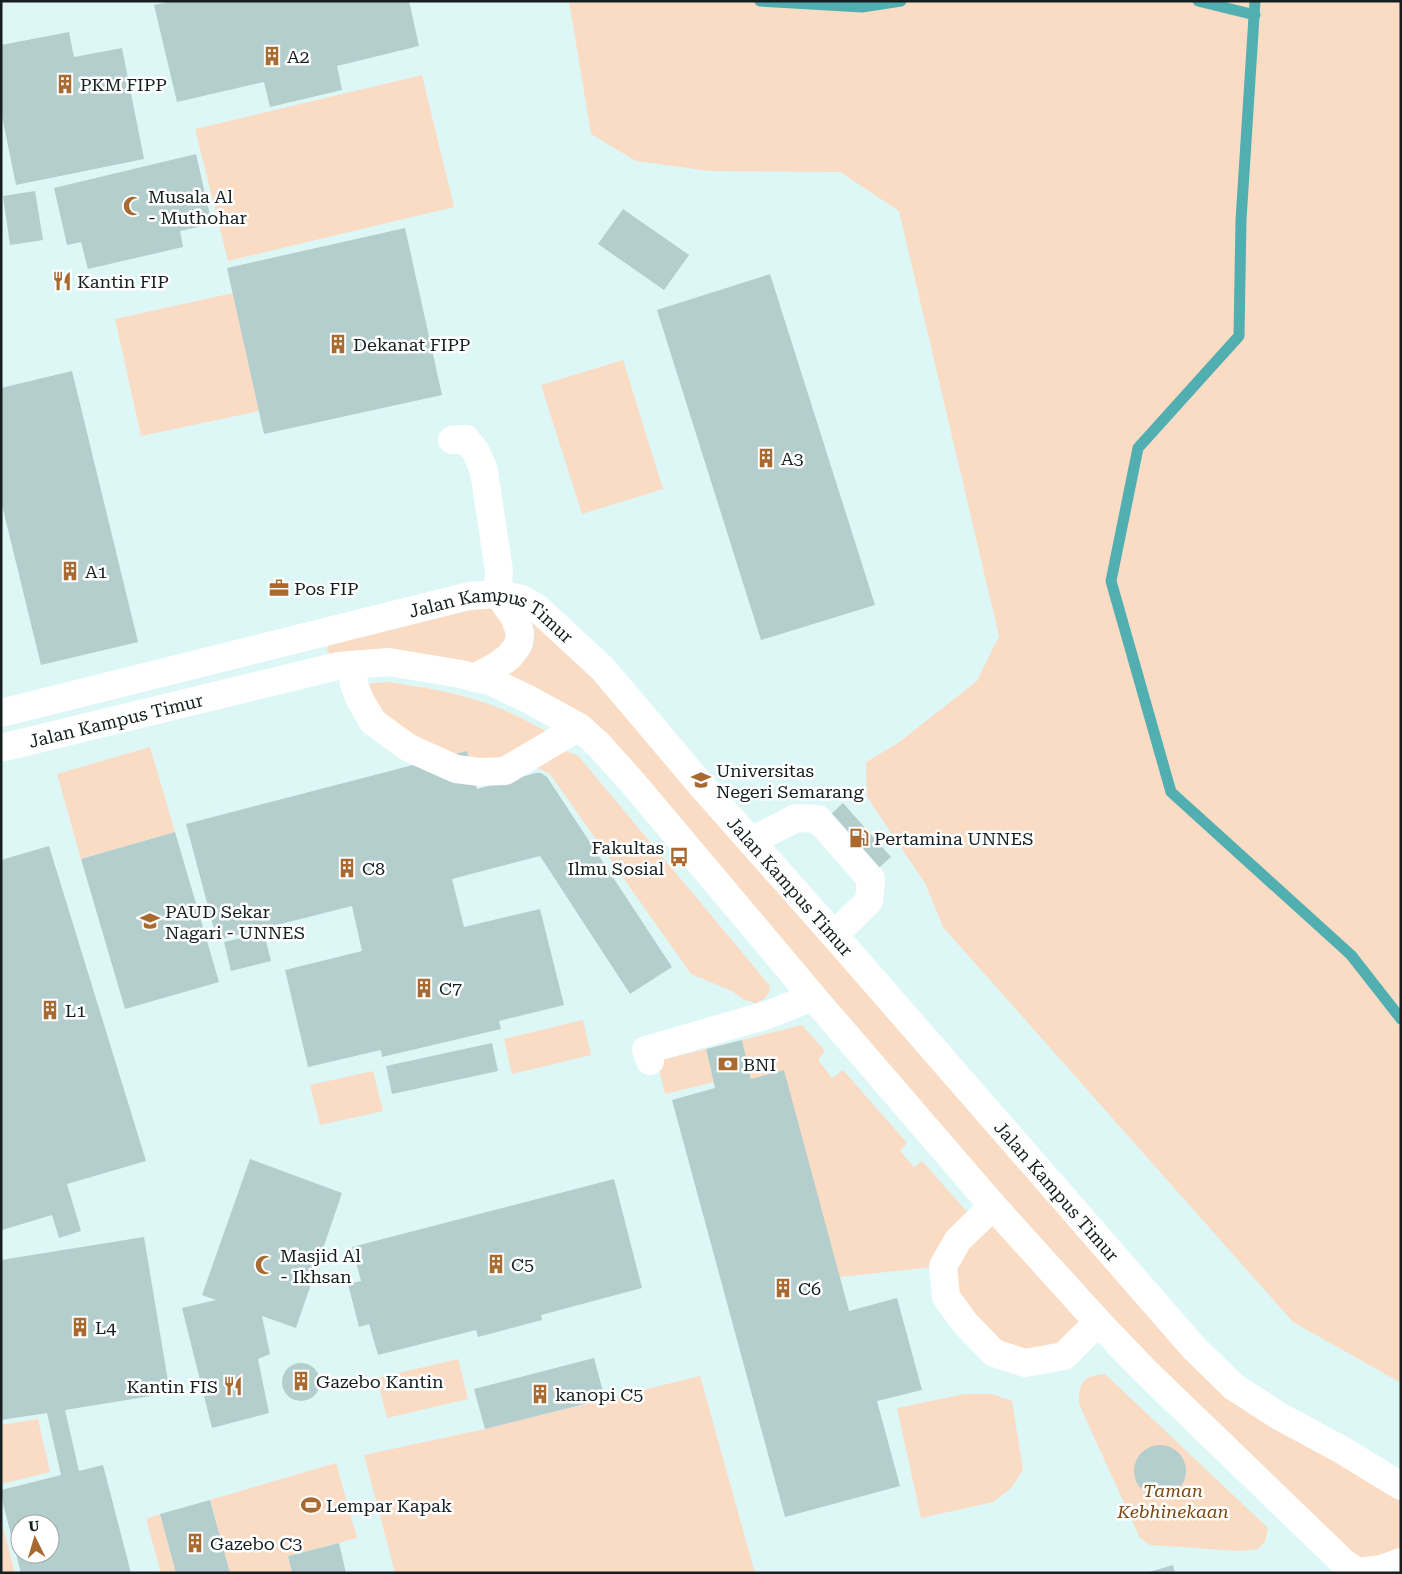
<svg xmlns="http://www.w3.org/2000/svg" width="1402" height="1574" font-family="'Roboto Serif',serif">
	<rect width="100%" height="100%" fill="#ddf7f7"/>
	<g fill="#fadcc5">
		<polygon points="569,1 1401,1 1401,1383 1293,1322 943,927 925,883 867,797 866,762 898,743 977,681 999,636 899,211 840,172 710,171 636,161 591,134"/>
		<polygon points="422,75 454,207 228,261 195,129"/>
		<polygon points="233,293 259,411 141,436 115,319"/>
		<polygon points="623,360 663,489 582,514 541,385"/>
		<polygon points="498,594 520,633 474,678 338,666 327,650 334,630"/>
		<path d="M522,599l672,749 207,138v74l-43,11 -260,-249 -34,34 -70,-3 -51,-87 -103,11 -89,-198 -9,-39 60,-15 23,26 -7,9 14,18 11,-8 64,73 -7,8 14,16 8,-6 54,61 16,-16 -359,-423 -141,-101c20,-10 45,-23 42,-50 -1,-11 -7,-23 -12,-33z"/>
		<path d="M387,682c36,5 73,11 107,24 19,7 38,18 56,27l-51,29h-43l-82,-46 -10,-32z"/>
		<polygon points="150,747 175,832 81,859 57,774"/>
		<polygon points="562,750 577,755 580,758 770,986 769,993 764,999 756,1003 744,1000 732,991 691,974 550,774 532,765"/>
		<polygon points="583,1020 591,1055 512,1074 504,1039"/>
		<polygon points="706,1049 714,1082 665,1094 657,1061"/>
		<polygon points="373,1071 383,1111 320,1125 310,1085"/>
		<polygon points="458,1359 468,1399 387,1418 377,1378"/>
		<path d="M1105,1374l163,154 -3,14 -7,7 -18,2 -90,-6 -10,-7 -61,-134c0,-22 3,-28 26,-30z"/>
		<polygon points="700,1376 755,1573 395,1573 364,1455 485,1429"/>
		<polygon points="965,1394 992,1394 1012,1401 1023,1470 1011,1488 993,1502 921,1518 897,1408"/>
		<polygon points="38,1419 50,1472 1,1484 1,1425"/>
		<polygon points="336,1463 357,1538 288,1556 292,1573 230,1573 210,1500"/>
		<polygon points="160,1514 176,1573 161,1573 146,1519"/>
		<polygon points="1,1520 15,1573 1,1573"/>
	</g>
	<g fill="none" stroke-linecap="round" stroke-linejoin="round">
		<g stroke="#51afb2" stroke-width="11">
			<polyline points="760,1 862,7 901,1"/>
			<polyline points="1198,1 1255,15"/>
			<polyline points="1255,1 1241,220 1239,336 1138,448 1111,581 1171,792 1351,955 1401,1019"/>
		</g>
	</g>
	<g fill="#b4cece" fill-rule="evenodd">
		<polygon points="172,1 409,1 419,46 337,66 342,90 270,107 264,82 177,102 154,5"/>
		<polygon points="69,32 74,57 122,48 144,159 16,185 1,111 1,45"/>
		<polygon points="196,154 212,224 180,231 183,247 88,269 81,242 67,245 54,188"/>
		<polygon points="35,191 43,240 10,245 3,196"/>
		<polygon points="623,209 689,255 664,290 598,244"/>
		<polygon points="405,228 442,395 264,434 227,268"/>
		<polygon points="770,274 875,605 761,640 657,310"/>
		<polygon points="72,371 138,642 41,665 1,501 1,388"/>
		<polygon points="467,751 477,789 536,773 541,773 547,777 672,967 630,994 540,856 452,879 464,927 540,909 564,1005 499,1021 501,1029 382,1057 381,1050 308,1067 285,970 362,951 352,906 217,940 186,824"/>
		<polygon points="843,803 891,857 874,872 826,819"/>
		<polygon points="175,832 219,982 125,1009 81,859"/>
		<polygon points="49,846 146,1161 67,1184 81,1231 59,1238 52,1215 2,1230 1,1229 1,860"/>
		<polygon points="264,933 271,961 231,971 224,942"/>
		<polygon points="742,1040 751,1079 784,1070 849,1311 897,1298 922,1390 877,1401 900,1486 785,1517 672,1100 715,1088 706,1049"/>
		<polygon points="492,1043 498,1071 392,1094 386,1066"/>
		<polygon points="250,1159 342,1193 296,1328 262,1316 270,1354 258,1359 269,1413 212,1428 182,1308 216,1300 202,1295"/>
		<polygon points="614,1179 642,1288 541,1315 542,1320 478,1337 476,1330 378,1355 369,1324 359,1327 348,1284 361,1281 352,1247"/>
		<path d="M144,1237l26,156 -105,17 14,61 24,-6 28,108h-110l-20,-77v-6l60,-15 -14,-62 -46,7v-160zM20,1524h30v30h-30z"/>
		<polygon points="594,1358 605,1399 485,1429 474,1389"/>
		<circle cx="301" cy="1382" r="19"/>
		<circle cx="1160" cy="1471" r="26"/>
		<polygon points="210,1500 230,1573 176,1573 160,1514"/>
		<polygon points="339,1543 346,1573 292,1573 288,1556"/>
		<polygon points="1173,1565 1175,1573 1149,1573 1149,1572"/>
	</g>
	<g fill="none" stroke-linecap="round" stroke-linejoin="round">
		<g stroke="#fff" stroke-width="28">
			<polyline points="452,440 466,439 476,452 484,471 499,571 498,594 515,618 520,633 518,645 509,657 495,667 474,678"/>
			<polyline points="352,665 354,684 359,698 373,722 409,748 456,769 480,772 505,771 579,727"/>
			<path id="s1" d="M1,713l468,-117 29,-2 24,5 15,9 66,61 98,116 133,150 360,413 40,39 45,29 63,34 59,36"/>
			<path id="s2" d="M1,748l337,-82 51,-4 72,12 31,8 38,18 49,27 20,18 34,38 180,214 180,209 105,116 46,48 200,193 15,10"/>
			<polyline points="751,841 796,818 818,819 871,879 869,901 834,935"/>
			<polyline points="650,1061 646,1050 767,1015 813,997"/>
			<polyline points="993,1206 958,1240 943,1266 946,1297 965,1323 994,1353 1025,1363 1064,1356 1098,1322"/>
			<polyline points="1358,1572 1382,1569 1401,1562"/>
		</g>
	</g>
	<defs>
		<symbol id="building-bare" viewBox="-9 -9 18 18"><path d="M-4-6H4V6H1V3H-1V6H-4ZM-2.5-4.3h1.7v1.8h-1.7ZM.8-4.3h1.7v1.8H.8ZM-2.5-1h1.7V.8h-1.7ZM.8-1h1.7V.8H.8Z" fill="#a86a30" stroke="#fff" stroke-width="2.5" paint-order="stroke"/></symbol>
		<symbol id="mosque-bare" viewBox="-9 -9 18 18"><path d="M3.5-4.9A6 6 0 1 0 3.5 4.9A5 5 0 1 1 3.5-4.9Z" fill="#a86a30" stroke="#fff" stroke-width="2.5" paint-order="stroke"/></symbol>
		<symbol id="restaurant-bare" viewBox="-9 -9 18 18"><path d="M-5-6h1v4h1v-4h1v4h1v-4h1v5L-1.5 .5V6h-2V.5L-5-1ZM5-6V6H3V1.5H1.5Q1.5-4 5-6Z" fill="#a86a30" stroke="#fff" stroke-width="2.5" paint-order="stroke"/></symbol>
		<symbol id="office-bare" viewBox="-9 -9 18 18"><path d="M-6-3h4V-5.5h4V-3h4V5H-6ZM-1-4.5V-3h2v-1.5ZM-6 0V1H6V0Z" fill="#a86a30" stroke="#fff" stroke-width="2.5" paint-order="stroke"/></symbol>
		<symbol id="university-bare" viewBox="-9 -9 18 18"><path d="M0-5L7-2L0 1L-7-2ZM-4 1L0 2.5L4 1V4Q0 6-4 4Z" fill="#a86a30" stroke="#fff" stroke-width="2.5" paint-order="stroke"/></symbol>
		<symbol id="fuel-bare" viewBox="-9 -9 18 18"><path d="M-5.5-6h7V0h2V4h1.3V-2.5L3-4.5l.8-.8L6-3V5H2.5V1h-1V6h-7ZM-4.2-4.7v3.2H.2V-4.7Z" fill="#a86a30" stroke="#fff" stroke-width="2.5" paint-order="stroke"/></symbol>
		<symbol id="bus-bare" viewBox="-9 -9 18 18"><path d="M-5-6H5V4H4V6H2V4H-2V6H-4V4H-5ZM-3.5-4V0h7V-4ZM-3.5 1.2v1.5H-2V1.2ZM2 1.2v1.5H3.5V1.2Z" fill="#a86a30" stroke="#fff" stroke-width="2.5" paint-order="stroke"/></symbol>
		<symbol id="school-bare" viewBox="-9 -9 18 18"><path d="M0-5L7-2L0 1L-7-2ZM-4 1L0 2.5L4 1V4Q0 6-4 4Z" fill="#a86a30" stroke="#fff" stroke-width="2.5" paint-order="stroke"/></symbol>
		<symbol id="bank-bare" viewBox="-9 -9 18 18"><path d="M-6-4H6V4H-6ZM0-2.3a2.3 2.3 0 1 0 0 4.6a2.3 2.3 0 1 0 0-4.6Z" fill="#a86a30" stroke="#fff" stroke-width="2.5" paint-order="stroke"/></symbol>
		<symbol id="stadium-bare" viewBox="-9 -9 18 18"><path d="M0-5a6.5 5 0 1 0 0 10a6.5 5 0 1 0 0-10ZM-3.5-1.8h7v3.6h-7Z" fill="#a86a30" stroke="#fff" stroke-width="2.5" paint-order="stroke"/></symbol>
	</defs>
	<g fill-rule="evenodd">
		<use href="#building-bare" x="258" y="42" width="28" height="28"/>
		<use href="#building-bare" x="51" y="70" width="28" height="28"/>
		<use href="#mosque-bare" x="119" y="192" width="28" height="28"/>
		<use href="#restaurant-bare" x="48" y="267" width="28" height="28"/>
		<use href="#building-bare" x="324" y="330" width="28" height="28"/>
		<use href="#building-bare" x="752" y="444" width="28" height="28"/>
		<use href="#building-bare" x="56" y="557" width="28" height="28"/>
		<use href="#office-bare" x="265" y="574" width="28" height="28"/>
		<use href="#university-bare" x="687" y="766" width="28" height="28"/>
		<use href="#fuel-bare" x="845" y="824" width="28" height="28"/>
		<use href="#bus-bare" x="665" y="843" width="28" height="28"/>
		<use href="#building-bare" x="333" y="854" width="28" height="28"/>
		<use href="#school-bare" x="136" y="907" width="28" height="28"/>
		<use href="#building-bare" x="410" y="974" width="28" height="28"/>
		<use href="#building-bare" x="36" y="996" width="28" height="28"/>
		<use href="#bank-bare" x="714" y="1050" width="28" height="28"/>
		<use href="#building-bare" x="482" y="1250" width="28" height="28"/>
		<use href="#mosque-bare" x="251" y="1251" width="28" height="28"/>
		<use href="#building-bare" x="769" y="1274" width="28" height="28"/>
		<use href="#building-bare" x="66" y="1313" width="28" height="28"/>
		<use href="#building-bare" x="287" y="1367" width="28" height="28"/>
		<use href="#restaurant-bare" x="219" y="1372" width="28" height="28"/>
		<use href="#building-bare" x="526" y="1380" width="28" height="28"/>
		<use href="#stadium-bare" x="297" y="1491" width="28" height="28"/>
		<use href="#building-bare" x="181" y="1529" width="28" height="28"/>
	</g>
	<g text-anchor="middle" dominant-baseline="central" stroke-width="5" stroke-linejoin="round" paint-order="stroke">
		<g font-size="18" fill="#151f1f" stroke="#fff" text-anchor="start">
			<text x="287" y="56">A2</text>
			<text x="80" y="84">PKM FIPP</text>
			<text x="148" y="196">Musala Al<tspan x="148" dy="21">- Muthohar</tspan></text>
			<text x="77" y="281">Kantin FIP</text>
			<text x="353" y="344">Dekanat FIPP</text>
			<text x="781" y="458">A3</text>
			<text x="85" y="571">A1</text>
			<text x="294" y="588">Pos FIP</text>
			<text x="716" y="770">Universitas<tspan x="716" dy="21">Negeri Semarang</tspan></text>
			<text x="874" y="838">Pertamina UNNES</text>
			<text x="664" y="847" text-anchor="end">Fakultas<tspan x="664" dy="21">Ilmu Sosial</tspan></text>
			<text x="362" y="868">C8</text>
			<text x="165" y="911">PAUD Sekar<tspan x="165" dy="21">Nagari - UNNES</tspan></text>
			<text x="439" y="988">C7</text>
			<text x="65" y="1010">L1</text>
			<text x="743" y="1064">BNI</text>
			<text x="280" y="1255">Masjid Al<tspan x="280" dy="21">- Ikhsan</tspan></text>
			<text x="511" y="1264">C5</text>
			<text x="798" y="1288">C6</text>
			<text x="95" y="1327">L4</text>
			<text x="316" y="1381">Gazebo Kantin</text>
			<text x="218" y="1386" text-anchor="end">Kantin FIS</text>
			<text x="555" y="1394">kanopi C5</text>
			<text x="326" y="1505">Lempar Kapak</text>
			<text x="210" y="1543">Gazebo C3</text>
		</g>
		<g font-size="18" fill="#151f1f" stroke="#fff">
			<text stroke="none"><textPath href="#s1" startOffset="510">Jalan Kampus Timur</textPath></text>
			<text stroke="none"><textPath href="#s2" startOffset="118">Jalan Kampus Timur</textPath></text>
			<text stroke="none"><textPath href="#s1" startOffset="930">Jalan Kampus Timur</textPath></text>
			<text stroke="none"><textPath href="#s1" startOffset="1335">Jalan Kampus Timur</textPath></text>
		</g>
		<g font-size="18" font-style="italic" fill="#7a4711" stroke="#fff">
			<text x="1173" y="1490">Taman<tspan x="1173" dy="21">Kebhinekaan</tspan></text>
		</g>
	</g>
	<rect width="1402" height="1574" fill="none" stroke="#151f1f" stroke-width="5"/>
	<g transform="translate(35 1539) rotate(355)"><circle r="24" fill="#ffffff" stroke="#a1a5a5"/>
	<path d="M0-4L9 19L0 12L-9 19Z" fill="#a86a30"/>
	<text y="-8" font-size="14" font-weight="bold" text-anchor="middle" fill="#151f1f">U</text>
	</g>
</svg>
